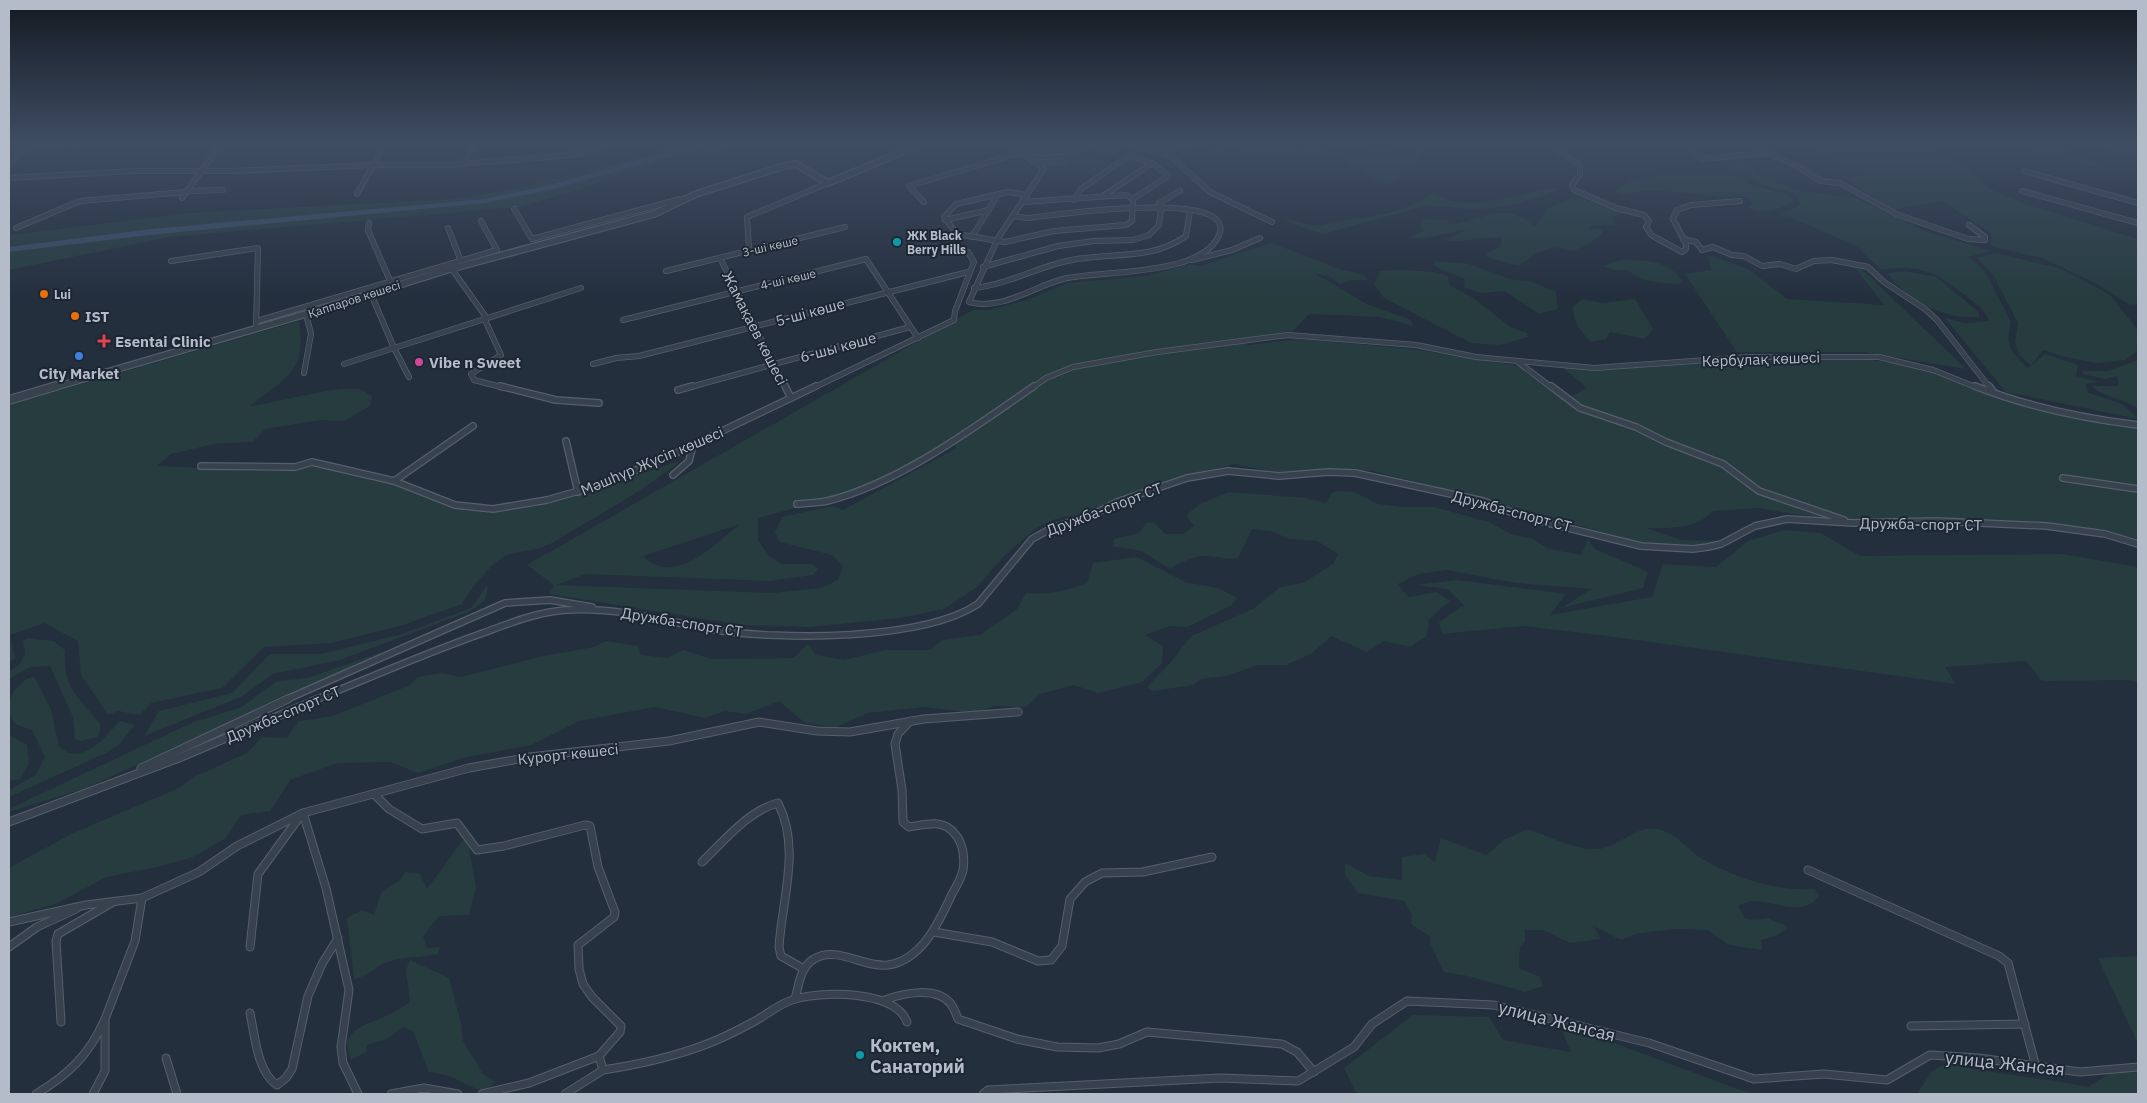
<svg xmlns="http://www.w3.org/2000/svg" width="2147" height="1103" font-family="'IBM Plex Sans',sans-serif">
	<rect width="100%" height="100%" fill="#242f3e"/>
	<g fill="#263c3f" fill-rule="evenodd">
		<polygon points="673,144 748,144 724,151 693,153 662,160 575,191 519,207 170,237 9,270 9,235 190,213 454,199 525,187 649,155"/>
		<path d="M1100,144h20l5,5 -4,4 -19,5 14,6 -19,14 -19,-8 10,-8 -28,7 -10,-1 -6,-4h23v-5l-27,2 -16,-8c6,0 10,2 16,2 20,1 41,-3 60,-11z"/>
		<polygon points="1220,144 1262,144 1301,149 1313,146 1352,156 1371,149 1413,152 1408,144 1434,144 1422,154 1421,159 1402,178 1389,184 1378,183 1342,159 1330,156 1331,161 1326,163 1316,156 1229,150 1205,154"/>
		<polygon points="1928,144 1973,170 1990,189 2025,204 2138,239 2138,303 2130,305 2097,284 2042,258 1990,246 1991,233 1942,201 1894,210 1846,180 1859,174 1820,153 1792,145"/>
		<polygon points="1989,144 2065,144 2064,148 2105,166 2111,172 2093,166 2085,167 2034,151"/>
		<polygon points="2104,144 2138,145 2138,160 2106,150"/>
		<path d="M1724,163h19l18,14 41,14 53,7 69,33 67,20 -23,6 17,14 26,51c-6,24 -1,30 17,46l17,-14 33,11 -2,11 23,6 -14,2 4,9 33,11 16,15 -132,-27 -61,-74 20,5 24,-2c-4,-12 -13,-17 -23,-25 -31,-24 -45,-32 -85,-26l-25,-24 -66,-29 -12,-2 23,-10 -7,-12 -34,-9z"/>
		<path d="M1673,174l63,2 9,3 5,6 40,10 3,7c-15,7 -28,14 -45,6l4,-5 -5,-6c-34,1 -68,-7 -102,-6 -12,1 -20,7 -30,1 16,-15 36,-16 58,-18z"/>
		<path d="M1559,187l-2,4c-26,9 -53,18 -81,18 -17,1 -34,-4 -51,-3l-102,28 -36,-12v-3l29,7 74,-13 30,-11 13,-9c36,23 87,-1 126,-6z"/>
		<path d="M1573,197c19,3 36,12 55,16l-17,4 4,8 -24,1 -3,4 11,-2 4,5 -17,13 -15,5 -16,-4 -18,6 -19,13 -31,-9v-3l13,-8 2,-8c-20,-3 -38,6 -57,2l22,-11 -41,9h-19l17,-8 -4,-4 2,-7 26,1 2,5c31,-4 56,-26 85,2l12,-18z"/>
		<path d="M1272,243l67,26 24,5 5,6h-17l-11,4 -10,-7 -16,-4 53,31 44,16 2,6 -34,-9 -70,-3 -15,16 -55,12 10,3 48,-6 117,10 118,19 38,29 17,-9 -25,-21 295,-9 59,8 82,29 140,31v118l-33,-10 -58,-8 -216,-6 -74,-12 -44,3c-18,19 -43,17 -67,17l36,12 33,1c-45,16 -104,-7 -148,-19 -22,-6 -45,-11 -68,-16l-19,-8 -108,-27 -43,-2 -50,4 -45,-9 -61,16 -88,33 -29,6 -20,9 -31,27 -28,32 -33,22 -44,9 -90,9 -68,-2 -193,-31 5,-9 -27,-20 446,-255h15l39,-10 40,-17 80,-7 43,-12 10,2zM949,442l8,6 -114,62 -11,-4 -50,11 -7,15 5,10 52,13 11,11 -5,14 -17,8 -49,5 -216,-8 30,-11 182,7 45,-6 5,-6 -5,-5h-31l-13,-8 -11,-16v-22l100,-27zM740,524c-25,20 -66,64 -97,32z"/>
		<polygon points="1995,253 2059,268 2109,294 2138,330 2138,350 2125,360 2096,363 2065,357 2043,350 2031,365 2019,355 2015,342 2018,323 1992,273 1977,258"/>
		<polygon points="1708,255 1748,269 1787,299 1884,305 1853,265 1867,274 1966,369 1864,352 1737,352 1685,274 1711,270"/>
		<path d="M1621,260c26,1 44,-2 62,21l-3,3c-18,-1 -39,-1 -52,-14h-14l-11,-4z"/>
		<polygon points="1436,261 1469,264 1510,279 1533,282 1556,292 1558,309 1539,314 1505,291 1480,293 1464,287 1465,279 1438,268 1434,265"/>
		<polygon points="1402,270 1434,272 1448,276 1449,285 1475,299 1510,327 1527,333 1528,337 1500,345 1471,343 1384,298 1374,285 1380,271"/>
		<path d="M1905,271l31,6 43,35v5c-38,2 -69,-15 -92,-44z"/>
		<path d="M1582,299l20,4 33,-4 18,30 -9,10 -34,-7 -4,7 -15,3c-10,-11 -18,-19 -18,-35z"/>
		<path d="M299,321c9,52 -15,57 -49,85 24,-2 94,-23 112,-16 4,1 5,5 10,6l-2,10 -26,15 -23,-1 -56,9 -13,13 -38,2 -43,10 -14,12 117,5 37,-7 83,18 53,23 17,4 27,1 80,-14 109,-35c-39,32 -85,56 -128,82 -14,8 -29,7 -44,12 -14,4 -39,36 -46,49l-59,21 -72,18 -67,4 -42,41 -71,15 -12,12 -21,-4 -10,4 -27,-40 -3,-34 -34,-18 -34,12 5,23 -6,4v-257z"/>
		<path d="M2138,360v48c-13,-9 -38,-12 -47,-22h28l-2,-10 -12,3 -22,-5v-3h25z"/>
		<path d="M1338,491l16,1 24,12 24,3h32l55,15 22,12 22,5 16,10 32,6 7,-15 7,9 53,23 -5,16 -81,20 29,-19 -75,-6 -69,-13 -29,4 -20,10 10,13 29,-5 13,9 -21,18 -2,17 -17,11 -26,-6 -17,11 -36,-16 -20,18 -25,11h-29l-30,11 -27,3 -7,6 -40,6 -6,-4 24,-25 20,-26 62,-27 27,-22 23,-4 30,-19 5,-10 -21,-13 -28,-2 -18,-8 -19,-2 -14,29c-16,2 -20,-2 -33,-2 -12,0 -25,7 -35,13l-29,-18 -28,-5 1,-7 25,-6 7,-10 8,-1 11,12h18l11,-8 -8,-11 14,-11 28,-12 79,6 19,5 6,-10z"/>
		<polygon points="1784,530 1821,533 1860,556 2063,554 2138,567 2138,682 2125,680 2042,681 2026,661 1945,667 1956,684 1607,636 1523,626 1442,634 1439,622 1464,605 1447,589 1416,585 1457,580 1566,594 1550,615 1652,597 1663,564 1716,567 1748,541"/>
		<path d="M1137,557l48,25 33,6 19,10 -5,7 -45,22 -17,-1 -25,9 18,11 -1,17 -20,19 -44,11 -24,-8 -34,9 -14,13 -31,-1 -19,7 -52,-6 -56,6 -32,14 -31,-4 -26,-22 -33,13 -22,-3 -19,7 -50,-11 -76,14 -48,24 -68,13 -45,15 -28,-11 -53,1 -47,17 -20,31 -29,4 -15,23 -33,19 -35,10 -52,10 -50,27 -47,13v-49l62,-34 108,-46 17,-12 51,-23 15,-16 25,1 12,-17 34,-5 75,-30 10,-9 23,-4 20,4 82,-21 51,-9 12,-6 32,5 3,9 27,3 15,-8 29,9 81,-1 15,-14 8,11 28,5 41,-10h45l12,-10 38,-5 37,-26 9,-16c21,2 41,-2 61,-10l6,-20z"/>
		<path d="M487,585c2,16 -6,20 -19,27l-128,48 -67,14 -32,23 -97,39 15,-25 73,-18 38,-39h52l80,-20 69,-26z"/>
		<path d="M27,638l26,3 12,9c-2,40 13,46 36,75l-3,12 -17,4 -6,-2 -2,-22 -23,-51 -20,1 -21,12v-7l11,-8 5,-10 -2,-13z"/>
		<polygon points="387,650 86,788 9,812 9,809 191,723 242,707 277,681 308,678"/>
		<path d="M34,676l17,34 8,36c3,2 7,6 10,7 20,5 40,-19 50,-32l16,4 -17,20 -12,8 -97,44v-7l27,-15 9,-18 -13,-27c-5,-2 -15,-4 -18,-8 -14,-17 3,-41 20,-46z"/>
		<polygon points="9,735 27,745 29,763 20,779 9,781"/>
		<path d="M1527,829c23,7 46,21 70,20 22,-1 41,-27 64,-19 18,5 28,22 43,30 34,19 72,31 110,29l6,6c-19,24 -42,6 -67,6 -4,0 -10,3 -15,5l7,12 9,2 14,-2 20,9 -12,9 -15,4 1,10 -33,-5 -21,-15 -31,-1 -38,4 -18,7 -28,-14 8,13 -31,4 -27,-13h-18v12l-5,4 -1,22 21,9 3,9 -18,6 -57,-16 -24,-4 -14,-29 1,-6 -20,-13 1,-9 -8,-14 -46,-8 -13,-18v-12l24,13 33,4v-23l22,-3 11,8 6,-24 45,17 18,-15z"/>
		<path d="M463,840l5,2 8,45 -7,28 -30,1 -16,20 4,12 13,-1 -2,7c-17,4 -34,2 -50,8 -13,4 -20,15 -34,17l-7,-61 15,-8 12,5 7,-22 19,-13 5,-8 14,1 8,16z"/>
		<polygon points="2138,956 2138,1044 2098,958"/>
		<path d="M410,960l39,18 12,45 2,18 20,33 13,8 -9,7h-10l-28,-13 -20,-4 -16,-41 -10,-4 -16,12 -20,6 -1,7 -15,8c-14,-32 18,-35 39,-46 7,-3 14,-8 20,-12l-4,-32z"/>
		<polygon points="1413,1015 1489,1017 1503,1040 1571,1052 1562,1031 1579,1030 1743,1091 1765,1094 1357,1094 1344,1068"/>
		<path d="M1947,1063c47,12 94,14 141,24l22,-14 28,-1v22h-221l15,-23z"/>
	</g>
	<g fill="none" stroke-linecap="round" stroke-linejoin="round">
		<polygon fill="#394c67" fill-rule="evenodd" points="697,144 712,144 554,189 485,203 150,235 9,252 9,247 150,229 485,199 550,185"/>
		<defs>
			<g id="minor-far2">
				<polyline points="1127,144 1168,154 1210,192 1272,222"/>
				<polyline points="1550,144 1580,165 1580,174 1572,185 1574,190 1616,208 1644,215 1649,221 1646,227 1651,235 1682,252 1686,249 1686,244 1673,219 1677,210 1691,205 1740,201"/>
				<polyline points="1686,144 1701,159 1768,153 1797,166 1821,181 1840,183 1896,214 1968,239 1985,240 1985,237 1969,225"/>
				<polyline points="9,148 78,144"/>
				<polyline points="571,155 574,144"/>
				<polyline points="465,162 474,144"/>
				<polyline points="1034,162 1065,161"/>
				<polyline points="9,165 26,147"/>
				<polyline points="2024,171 2138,203"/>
				<polyline points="9,178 132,171 231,171 373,165 448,165 571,155 594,151 606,144"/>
				<polyline points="187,191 223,190"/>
				<polyline points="2022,191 2138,223"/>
				<polyline points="357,194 385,144"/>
				<polyline points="1103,196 1152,163"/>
				<polyline points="182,198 221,144"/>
				<polyline points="1074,200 1081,189 1130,155 1155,165 1168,176 1133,199"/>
				<polyline points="924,202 909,186 1019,153"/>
				<polyline points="1022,202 1126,195 1133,199 1132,221 1126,225 1054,231 1005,242 957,234 944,217 956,204 1008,192 1027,195"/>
				<polyline points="514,209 532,239 680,199"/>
				<path d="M1012,216l15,2c21,-2 212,-31 192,17 -17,42 -118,35 -156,44 -31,8 -61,32 -94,23l29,-64 46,-69 -30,-21"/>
				<polyline points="945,220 989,210"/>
				<polyline points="369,223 368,230 391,283"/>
				<polyline points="16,228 80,201 186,192"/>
				<polyline points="448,228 461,261"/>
				<polyline points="972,237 998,194"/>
				<polyline points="1683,239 1696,242 1702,250 1713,247 1732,255 1744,256 1762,266 1780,264 1796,269 1814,261 1832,260 1868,267 1884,282 1925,309 1937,320 1990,388"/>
				<polyline points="749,250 747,217 828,183"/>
				<polyline points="720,258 786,388"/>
				<polyline points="1192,260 1232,250 1260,238"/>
				<polyline points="171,261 258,248 256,329"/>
				<polyline points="457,266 454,272 486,317 485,320 501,355 471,374 474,380 505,388"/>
				<polyline points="983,267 1058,246 1094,241 1133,240 1149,235 1159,225 1161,208 1159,203 1180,191"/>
				<polyline points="666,271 845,227"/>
				<path d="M974,288c32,-3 61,-20 93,-27 41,-10 83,1 119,-25l4,-26"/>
				<polyline points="371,294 394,348 581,288"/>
				<polyline points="623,320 866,259 918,338"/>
				<polyline points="257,321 497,250 481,221"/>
				<polyline points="1518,362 1552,388"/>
				<polyline points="344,364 394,348 409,377"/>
				<polyline points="593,364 616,358 639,356 968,272"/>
				<polyline points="304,373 311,334 306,314"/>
				<polyline points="687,388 910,327"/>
				<polyline points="813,388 954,320 955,311 974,262 968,252"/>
				<polyline points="1032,388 1046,378 1073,367 1157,352 1288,335 1416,345 1476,357 1594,368 1750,357 1879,357 1933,370 1978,388"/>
			</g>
			<g id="minor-far1">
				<polyline points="500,386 556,400 599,403"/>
				<polyline points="785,386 791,398"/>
				<polyline points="1551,386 1580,408 1636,427 1666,442 1723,464 1759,491 1844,520"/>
				<path d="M1975,386c53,21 106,32 163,39"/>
				<polyline points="1989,386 1993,391"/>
				<polyline points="678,390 692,386"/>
				<polyline points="566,441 578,492"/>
				<polyline points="201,466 295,467 312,462 394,481 455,505 493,509 547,500 603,484 674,454 816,386"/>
				<polyline points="673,475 689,461 693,445"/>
				<polyline points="2063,478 2138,489"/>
				<polyline points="394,481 473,426"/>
				<path d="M797,504c10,-1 21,-1 30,-3 71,-17 148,-74 207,-115"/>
				<polyline points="285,700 505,603 550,600 592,607"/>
				<path d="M315,700c56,-23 111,-47 168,-67 27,-10 54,-21 83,-23 50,-4 100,12 149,20 66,10 207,11 263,-26l54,-65 20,-11 44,-15 21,-11 70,-24 41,-7 51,5 49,-4 27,1 128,28 40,16 118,29 52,3 15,-2 13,-3 34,-18 32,-7 66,4 83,-2 111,5 58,8 33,10"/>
			</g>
			<g id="minor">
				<polyline points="141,768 288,699"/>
				<polyline points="374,794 389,809 422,829 457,823 477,850 504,846 585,825 590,826 598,867 615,912 614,917 578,945 579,969 583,984 592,997 621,1026 620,1032 599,1056"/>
				<polyline points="303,813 326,888 349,990 341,1047 343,1063 358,1094"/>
				<polyline points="9,822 179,758 318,699"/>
				<path d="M702,862c21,-20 47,-52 76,-59 23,45 4,96 1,144l2,9 23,13"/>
				<polyline points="1808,870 1999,956 2008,963 2036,1067"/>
				<polyline points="9,922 86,905 142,898 199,872 237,846 303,813 469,768 530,757 669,741 759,722 817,731 850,732 924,719 1018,712"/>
				<polyline points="934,932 992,942 1038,961 1051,960 1062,946 1070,899 1085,882 1102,873 1143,872 1212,857"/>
				<polyline points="9,947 37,927 76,909"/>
				<polyline points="250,947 258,874 301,815"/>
				<path d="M795,999c4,-14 5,-32 19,-40 22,-14 50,9 74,6 34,-5 51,-43 64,-71 4,-7 9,-15 11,-24 2,-12 0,-27 -8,-36 -12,-16 -30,-9 -46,-7l-6,-5 -1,-32 -7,-46 3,-10 12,-13"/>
				<path d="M885,1000c18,-7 52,-14 66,4 3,4 5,10 7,15l59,20 40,8 41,1 21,-4 28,-12 135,12 15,8 17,20"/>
				<path d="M250,1013c5,23 7,59 27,72l9,-7 6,-9 16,-73 14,-32 16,-26"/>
				<polyline points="61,1022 56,941 58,934 113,902"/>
				<polyline points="1911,1026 2025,1024"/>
				<polyline points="166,1058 177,1094"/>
				<path d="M36,1094c32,-19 53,-39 68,-73"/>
				<polyline points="93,1094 105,1071 105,1019 135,941 142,898"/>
				<polyline points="391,1094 424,1088 458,1094"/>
				<path d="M482,1094l47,-11 70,-27 4,14c33,-5 65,-12 96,-23 20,-7 38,-16 56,-26 13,-7 25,-18 40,-22 28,-8 100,-9 112,23"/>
				<polyline points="565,1094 603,1070"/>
				<polyline points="983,1094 988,1090 1220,1078 1298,1081 1354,1047 1372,1024 1407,1001 1494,1005 1649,1043 1754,1079 1824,1074 1887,1080 1930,1055 1979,1058 2080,1072 2138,1067"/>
			</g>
			<g id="tertiary-far1">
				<path d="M1007,144c28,13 56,9 85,0"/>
				<polyline points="1138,144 1160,148 1189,144"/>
				<polyline points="52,388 306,314 447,270 654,214 696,194 784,166 796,164 828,183 921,144"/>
			</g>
			<polyline id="tertiary" points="9,400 56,386"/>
		</defs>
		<use href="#minor-far2" stroke="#565f6c" stroke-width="6"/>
		<use href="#minor-far1" stroke="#565f6c" stroke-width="8"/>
		<use href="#minor" stroke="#565f6c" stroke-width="9"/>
		<use href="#tertiary-far1" stroke="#565f6c" stroke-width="8"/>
		<use href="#tertiary" stroke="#565f6c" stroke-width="10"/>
		<use href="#minor-far2" stroke="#38414e" stroke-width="4.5"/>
		<use href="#minor-far1" stroke="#38414e" stroke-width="5.5"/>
		<use href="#minor" stroke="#38414e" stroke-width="7"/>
		<use href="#tertiary-far1" stroke="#38414e" stroke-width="5.5"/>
		<use href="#tertiary" stroke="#38414e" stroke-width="8"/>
	</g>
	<linearGradient id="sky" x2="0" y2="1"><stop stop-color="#141a22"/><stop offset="0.48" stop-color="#3f4d63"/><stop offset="1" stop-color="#3f4d63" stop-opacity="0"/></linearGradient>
	<rect width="2147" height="299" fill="url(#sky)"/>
	<g fill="#0f9aa8" stroke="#1d2633" stroke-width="2">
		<circle cx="897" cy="242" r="5"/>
		<circle cx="860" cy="1055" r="5"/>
	</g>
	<g fill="#e8710a" stroke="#1d2633" stroke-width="2">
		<circle cx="44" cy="294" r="5"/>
		<circle cx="75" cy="316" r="5"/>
	</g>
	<path fill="#e0444e" stroke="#1d2633" stroke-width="2" d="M101.5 333.5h5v5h5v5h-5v5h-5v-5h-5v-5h5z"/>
	<circle fill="#3f7fe0" stroke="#1d2633" stroke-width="2" cx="79" cy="356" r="5"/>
	<circle fill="#d1479c" stroke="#1d2633" stroke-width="2" cx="419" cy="362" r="5"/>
	<g text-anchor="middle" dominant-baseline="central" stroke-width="4" stroke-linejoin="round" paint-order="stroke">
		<g font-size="12" font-weight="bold" fill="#b4bcc9" stroke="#1d2633" text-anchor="start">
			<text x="907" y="235">ЖК Black<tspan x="907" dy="14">Berry Hills</tspan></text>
			<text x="54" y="294">Lui</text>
		</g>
		<g font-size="12" fill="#b4bcc9" stroke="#1d2633">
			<text transform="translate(770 246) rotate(-13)">3-ші көше</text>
			<text transform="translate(788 279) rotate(-13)">4-ші көше</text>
			<text transform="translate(354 299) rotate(-18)">Қаппаров көшесі</text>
		</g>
		<g font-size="15" fill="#b4bcc9" stroke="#1d2633">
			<text transform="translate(810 312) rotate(-15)">5-ші көше</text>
			<text transform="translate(755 328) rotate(63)">Жамақаев көшесі</text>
			<text transform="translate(838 347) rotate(-15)">6-шы көше</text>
			<text transform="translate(1761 359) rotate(-2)">Кербұлақ көшесі</text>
			<text transform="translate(652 461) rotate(-23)">Мәшhүр Жүсіп көшесі</text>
			<text transform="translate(1104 509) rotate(-21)">Дружба-спорт СТ</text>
			<text transform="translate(1512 511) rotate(15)">Дружба-спорт СТ</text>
			<text transform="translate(1921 524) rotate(1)">Дружба-спорт СТ</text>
			<text transform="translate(682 622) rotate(9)">Дружба-спорт СТ</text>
			<text transform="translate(283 714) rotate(-23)">Дружба-спорт СТ</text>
			<text transform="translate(568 754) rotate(-6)">Курорт көшесі</text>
		</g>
		<g font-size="15" font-weight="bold" fill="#b4bcc9" stroke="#1d2633" text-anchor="start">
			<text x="85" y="316">IST</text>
			<text x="115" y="341">Esentai Clinic</text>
			<text x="429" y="362">Vibe n Sweet</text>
			<text x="79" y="373" text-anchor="middle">City Market</text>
		</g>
		<g font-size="18" fill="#b4bcc9" stroke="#1d2633">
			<text transform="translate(1557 1021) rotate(14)">улица Жансая</text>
			<text transform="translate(2005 1063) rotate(6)">улица Жансая</text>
		</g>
		<g font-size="18" font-weight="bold" fill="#b4bcc9" stroke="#1d2633" text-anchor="start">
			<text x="870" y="1045">Коктем,<tspan x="870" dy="21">Санаторий</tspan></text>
		</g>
	</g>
	<rect width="2147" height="1103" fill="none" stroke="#b4bcc9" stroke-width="20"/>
</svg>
